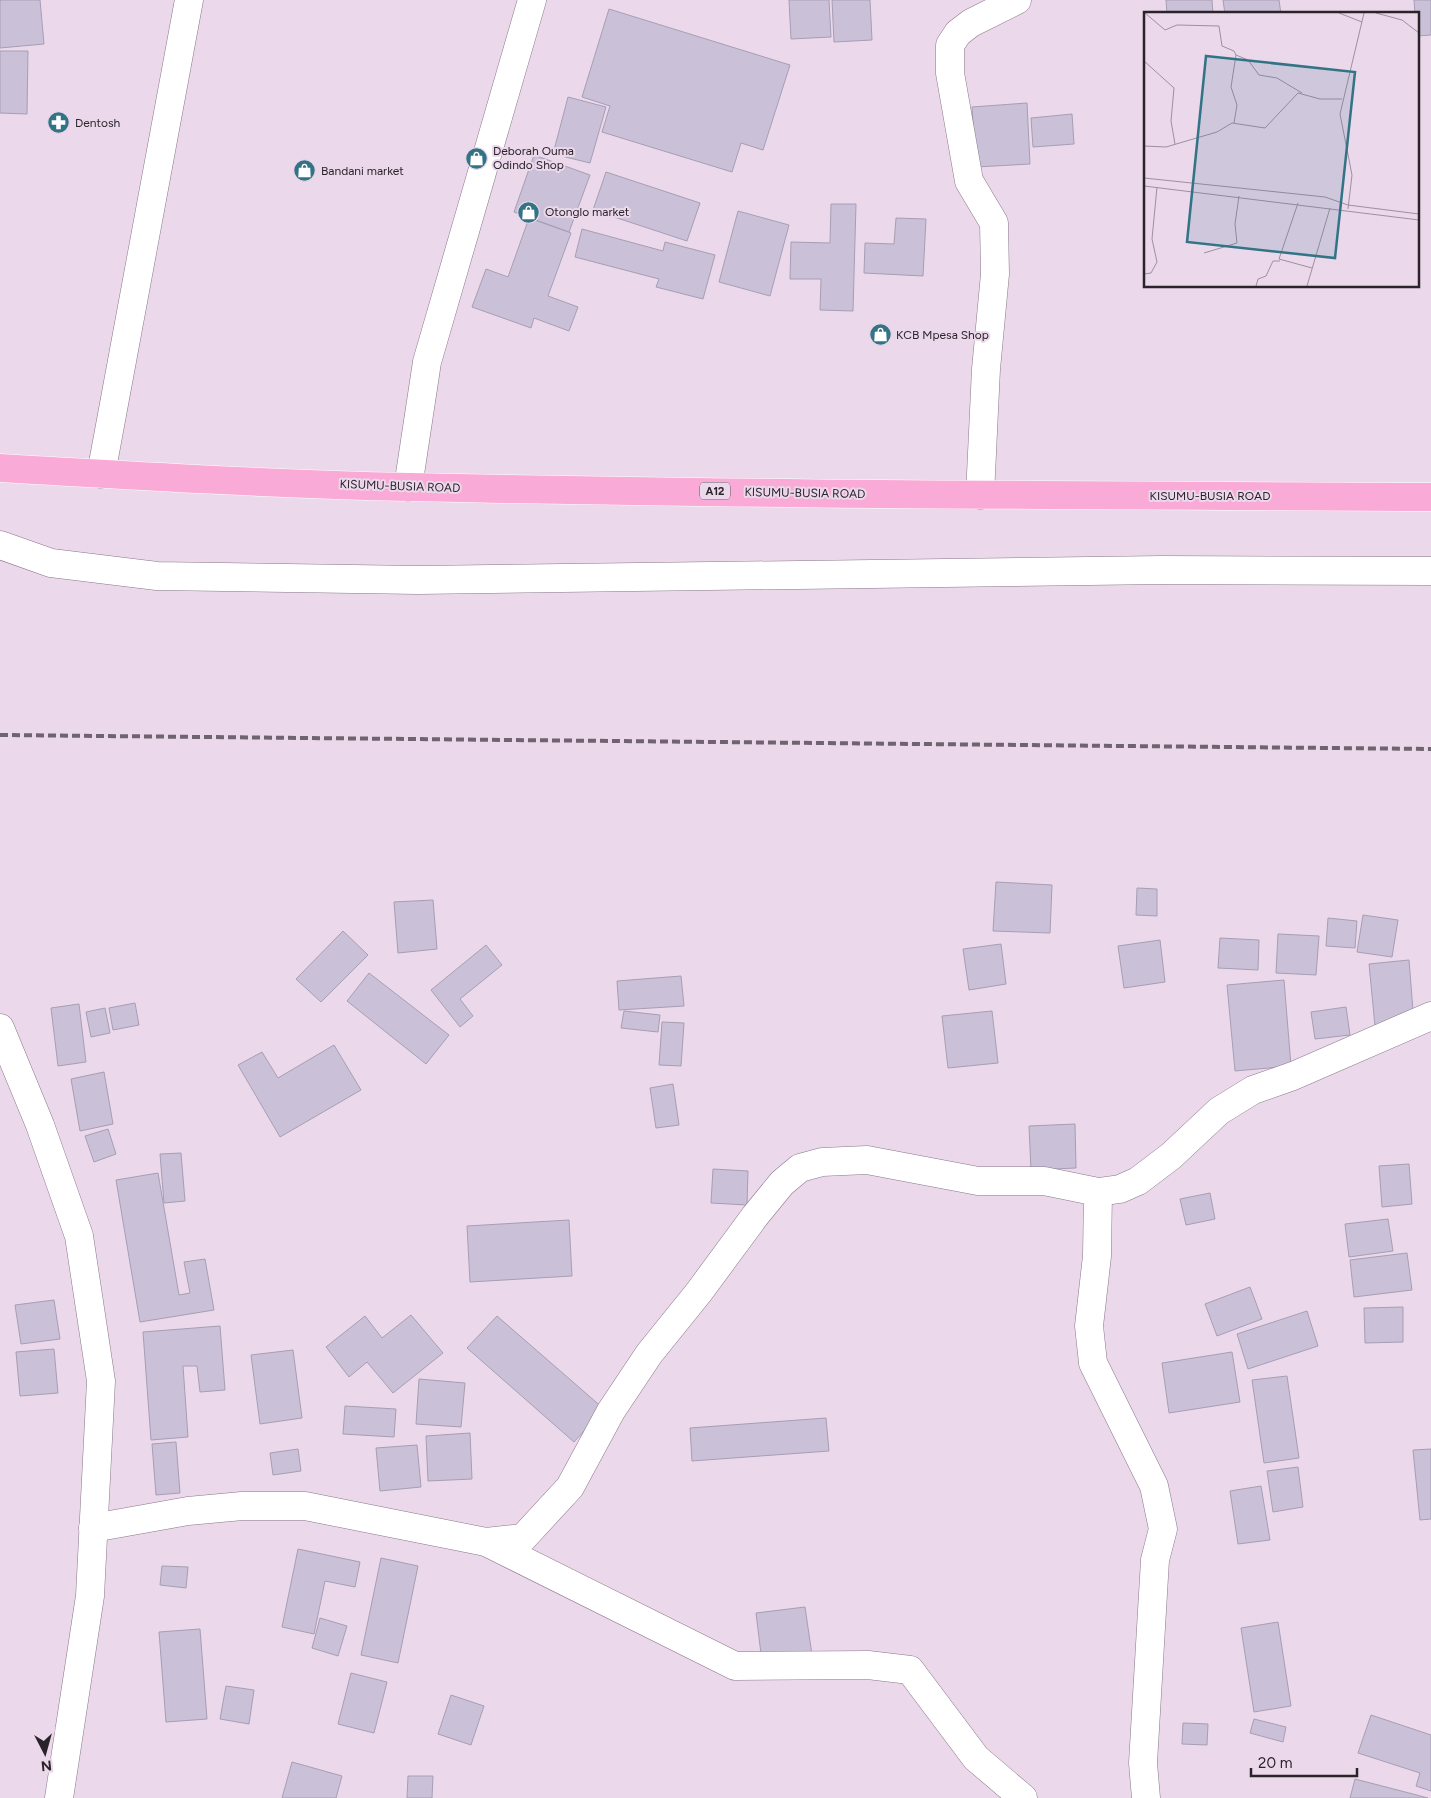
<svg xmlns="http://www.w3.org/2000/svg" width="1431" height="1798" font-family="Figtree,sans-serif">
	<rect width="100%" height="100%" fill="#ebd8eb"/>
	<g fill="#cac1d8" stroke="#a79eb4">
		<polygon points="0,0 40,0 44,44 0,48"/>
		<polygon points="789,0 829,0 831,37 791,39"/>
		<polygon points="832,0 870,0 872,40 834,42"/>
		<polygon points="1166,0 1212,0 1213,14 1167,14"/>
		<polygon points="1223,0 1279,0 1281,14 1225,14"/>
		<polygon points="1414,0 1431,0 1431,35 1417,36 1417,14 1415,14"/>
		<polygon points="609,9 790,65 763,150 741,143 732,172 602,132 610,106 582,97"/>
		<polygon points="0,51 28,51 27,114 0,113"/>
		<polygon points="568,97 606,107 590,163 553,154"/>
		<polygon points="1027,103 1030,164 976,167 972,107"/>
		<polygon points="1072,114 1074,144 1033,147 1031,118"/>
		<polygon points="534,155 590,175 569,232 514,212"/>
		<polygon points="606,172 700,203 687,241 593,210"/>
		<polygon points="831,204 856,204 853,311 820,310 821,279 790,279 791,242 830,243"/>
		<polygon points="738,211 789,225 770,296 719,282"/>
		<polygon points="529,218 571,233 548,296 578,307 569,331 534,318 531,328 472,307 486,269 508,277"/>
		<polygon points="896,218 926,219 923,276 864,273 865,243 894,244"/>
		<polygon points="582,229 663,251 665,242 715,255 703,299 656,287 659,279 575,257"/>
		<polygon points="996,882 1052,885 1050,933 993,931"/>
		<polygon points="1137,888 1157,889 1157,916 1136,915"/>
		<polygon points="433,900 437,949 398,953 394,902"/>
		<polygon points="1363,915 1398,920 1392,957 1357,952"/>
		<polygon points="1328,918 1357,921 1355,948 1326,946"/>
		<polygon points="343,931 368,955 321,1002 296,979"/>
		<polygon points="1278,934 1319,936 1316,975 1276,973"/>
		<polygon points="1220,938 1259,940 1258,970 1218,968"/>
		<polygon points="1160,940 1165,982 1124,988 1118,946"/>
		<polygon points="1001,944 1006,984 969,990 963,949"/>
		<polygon points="486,945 502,965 460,999 473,1016 460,1027 431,990"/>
		<polygon points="1409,960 1414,1023 1375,1026 1369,964"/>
		<polygon points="369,973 449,1035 426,1064 347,1001"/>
		<polygon points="681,976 684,1006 619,1010 617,981"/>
		<polygon points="1284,980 1291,1066 1235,1071 1227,985"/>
		<polygon points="135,1003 139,1025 113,1030 109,1008"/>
		<polygon points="79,1004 86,1062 58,1066 51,1008"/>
		<polygon points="1346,1007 1350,1035 1315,1039 1311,1012"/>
		<polygon points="105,1008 110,1033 91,1037 86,1012"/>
		<polygon points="624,1011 660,1015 658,1032 621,1028"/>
		<polygon points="992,1011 998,1063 948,1068 942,1016"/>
		<polygon points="662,1022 684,1023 681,1066 659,1065"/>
		<polygon points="334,1045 361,1090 280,1137 238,1065 262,1052 278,1078"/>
		<polygon points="104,1072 113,1124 80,1131 71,1079"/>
		<polygon points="673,1084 679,1125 656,1128 650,1088"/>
		<polygon points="1075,1124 1076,1168 1031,1170 1029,1126"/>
		<polygon points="108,1129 116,1154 94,1162 85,1136"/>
		<polygon points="181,1153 185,1201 164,1203 160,1154"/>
		<polygon points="1409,1164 1412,1204 1382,1207 1379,1166"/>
		<polygon points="713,1169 748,1171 747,1205 711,1203"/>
		<polygon points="158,1173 179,1295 190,1293 184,1262 205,1259 214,1310 140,1322 116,1180"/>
		<polygon points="1210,1193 1215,1219 1186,1225 1180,1199"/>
		<polygon points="1388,1219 1393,1251 1349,1257 1345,1224"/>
		<polygon points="569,1220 572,1276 470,1282 467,1226"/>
		<polygon points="1407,1253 1412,1290 1354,1297 1350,1260"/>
		<polygon points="1250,1287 1262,1319 1217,1336 1205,1304"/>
		<polygon points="54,1300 60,1339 21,1344 15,1305"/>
		<polygon points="1403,1307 1403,1342 1365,1343 1364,1308"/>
		<polygon points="1307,1311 1318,1346 1248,1369 1237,1334"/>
		<polygon points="411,1315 443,1353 393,1393 367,1362 349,1377 326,1347 365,1316 382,1338"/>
		<polygon points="497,1316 604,1409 574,1442 467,1348"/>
		<polygon points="220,1326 225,1390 200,1392 197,1366 183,1366 188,1437 151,1440 143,1332"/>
		<polygon points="54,1349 58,1393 20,1396 16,1352"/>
		<polygon points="293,1350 302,1418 260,1424 251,1355"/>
		<polygon points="1232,1352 1240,1402 1169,1413 1162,1363"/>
		<polygon points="1287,1376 1299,1458 1264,1463 1252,1380"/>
		<polygon points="419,1379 465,1383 461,1427 416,1424"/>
		<polygon points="345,1406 396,1409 394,1437 343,1434"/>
		<polygon points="826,1418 829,1451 692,1461 690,1428"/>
		<polygon points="470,1433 472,1479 428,1481 426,1436"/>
		<polygon points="176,1442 180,1493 156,1495 152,1444"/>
		<polygon points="417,1445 421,1487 380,1491 376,1448"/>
		<polygon points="298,1449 301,1471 273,1475 270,1453"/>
		<polygon points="1431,1449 1431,1519 1420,1520 1413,1450"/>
		<polygon points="1298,1467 1303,1507 1273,1512 1267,1471"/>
		<polygon points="1261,1486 1270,1540 1238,1544 1230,1491"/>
		<polygon points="298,1549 360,1562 355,1587 325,1581 314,1634 282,1627"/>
		<polygon points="381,1558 418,1566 398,1663 361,1655"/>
		<polygon points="162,1566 188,1567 186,1588 160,1585"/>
		<polygon points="805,1607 812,1655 762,1662 756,1613"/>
		<polygon points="320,1618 347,1626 338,1656 312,1648"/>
		<polygon points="1278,1622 1291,1706 1254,1712 1241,1628"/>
		<polygon points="200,1629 207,1719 166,1722 159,1632"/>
		<polygon points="351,1673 387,1682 374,1733 338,1724"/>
		<polygon points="226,1686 254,1690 249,1724 220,1719"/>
		<polygon points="451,1695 484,1706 471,1745 438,1734"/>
		<polygon points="1371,1715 1431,1735 1431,1791 1416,1786 1420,1773 1358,1753"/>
		<polygon points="1254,1719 1286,1727 1283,1742 1250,1733"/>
		<polygon points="1183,1723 1208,1724 1207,1745 1182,1744"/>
		<polygon points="292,1762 342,1776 336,1798 282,1798"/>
		<polygon points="408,1776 433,1776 432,1798 407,1798"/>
		<polygon points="1355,1779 1409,1793 1428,1798 1350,1798"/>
	</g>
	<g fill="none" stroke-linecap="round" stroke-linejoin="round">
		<defs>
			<g id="minor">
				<polyline points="101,474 189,0"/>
				<polyline points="408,487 427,362 532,0"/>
				<polyline points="980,495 986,369 995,274 994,223 969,181 950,73 950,45 958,33 971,23 1017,0"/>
				<polyline points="0,545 51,563 157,576 418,580 1162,570 1431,571"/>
				<polyline points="0,1028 40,1125 79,1236 101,1381 90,1596 59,1798"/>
				<polyline points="1098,1192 1097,1256 1089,1326 1093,1363 1154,1486 1163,1529 1155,1560 1143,1763 1146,1798"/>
				<polyline points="93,1528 188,1511 242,1506 305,1506 486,1542 523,1538 570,1487 611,1411 649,1354 699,1292 755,1216 782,1183 800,1168 822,1162 867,1160 978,1181 1044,1181 1098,1192 1120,1189 1138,1181 1171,1156 1219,1111 1253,1090 1293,1076 1431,1016"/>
				<polyline points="486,1542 735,1666 868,1665 910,1670 976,1758 1023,1798"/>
			</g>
			<path id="trunk" d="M0,468c136,8 273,16 410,19 340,8 681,8 1021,10"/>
		</defs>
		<use href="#minor" stroke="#897889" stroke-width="29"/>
		<use href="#trunk" stroke="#fff" stroke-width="29"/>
		<use href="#minor" stroke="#fff" stroke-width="28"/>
		<use href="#trunk" stroke="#faaad6" stroke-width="28"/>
		<polyline stroke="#6e636e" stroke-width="4" stroke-dasharray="8 4" stroke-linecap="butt" points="0,735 1431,749"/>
	</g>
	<defs>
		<symbol id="pharmacy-disc" viewBox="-11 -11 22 22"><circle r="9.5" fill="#327486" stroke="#ebd8eb"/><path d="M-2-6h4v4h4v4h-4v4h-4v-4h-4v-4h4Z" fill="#fff"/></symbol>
		<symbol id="shop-disc" viewBox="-11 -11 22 22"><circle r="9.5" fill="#327486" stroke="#ebd8eb"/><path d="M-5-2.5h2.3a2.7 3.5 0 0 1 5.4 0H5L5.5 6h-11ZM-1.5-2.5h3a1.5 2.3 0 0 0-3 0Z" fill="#fff"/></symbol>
	</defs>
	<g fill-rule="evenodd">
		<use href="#pharmacy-disc" x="46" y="110" width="25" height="25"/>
		<use href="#shop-disc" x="464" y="146" width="25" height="25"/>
		<use href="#shop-disc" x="292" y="158" width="25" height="25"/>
		<use href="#shop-disc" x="516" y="200" width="25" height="25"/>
		<use href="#shop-disc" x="868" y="322" width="25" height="25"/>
	</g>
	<g text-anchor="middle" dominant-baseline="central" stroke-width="4" stroke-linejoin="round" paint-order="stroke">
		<rect fill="#ebd8eb" stroke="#645964" stroke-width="1" x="700" y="482.5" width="30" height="17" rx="4"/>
		<g font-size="11" font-weight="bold" fill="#2a232a">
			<text x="715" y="491">A12</text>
		</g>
		<g font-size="12" fill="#2a232a" stroke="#ebd8eb" text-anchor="start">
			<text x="75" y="123">Dentosh</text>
			<text x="493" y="151">Deborah Ouma<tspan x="493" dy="14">Odindo Shop</tspan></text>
			<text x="321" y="171">Bandani market</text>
			<text x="545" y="212">Otonglo market</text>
			<text x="896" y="335">KCB Mpesa Shop</text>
		</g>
		<g font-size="12" fill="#2a232a" stroke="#ebd8eb">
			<text transform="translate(400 486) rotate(2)">KISUMU-BUSIA ROAD</text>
			<text transform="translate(805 493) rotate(1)">KISUMU-BUSIA ROAD</text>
			<text x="1210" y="496">KISUMU-BUSIA ROAD</text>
		</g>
	</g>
	<g transform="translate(1144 12)">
		<rect width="275" height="275" fill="#ebd8eb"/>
		<path fill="none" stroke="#9e909e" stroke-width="1" d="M1,1l20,17 12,-5 42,1 3,20 12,5 2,4 -5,32 6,18 -3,18M195,1l23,9M232,1l26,7 17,13M92,43l12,5 11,15 18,3 25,15M0,49l30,27 -3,33 4,23M0,134l22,1 51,-15 15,-9 33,5 33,-35 22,6h22M0,166l181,19 23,8 71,9M0,174l275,34M154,191l-19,56 33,9M204,197l4,-34 -12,-61 24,-101M60,241l33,-10 -2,-19 4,-28M0,262l7,-1 6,-11 -5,-23 5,-52M112,274l2,-7 8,-3 7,-15h7M163,274l23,-78"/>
		<path fill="#327486" fill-opacity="0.15" stroke="#327486" stroke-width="2.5" d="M62,44l149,16 -20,186 -148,-16z"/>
		<rect width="275" height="275" fill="none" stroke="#2a232a" stroke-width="2.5"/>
	</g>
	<g transform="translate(45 1753) rotate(174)" stroke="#ebd8eb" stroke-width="4" paint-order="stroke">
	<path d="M0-4L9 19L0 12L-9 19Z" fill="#2a232a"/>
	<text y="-8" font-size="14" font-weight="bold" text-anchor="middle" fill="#2a232a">N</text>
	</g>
	<path d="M1251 1768v8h106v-8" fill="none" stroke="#2a232a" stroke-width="2.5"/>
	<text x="1258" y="1768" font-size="15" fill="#2a232a" stroke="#ebd8eb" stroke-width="4" paint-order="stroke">20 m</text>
</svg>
